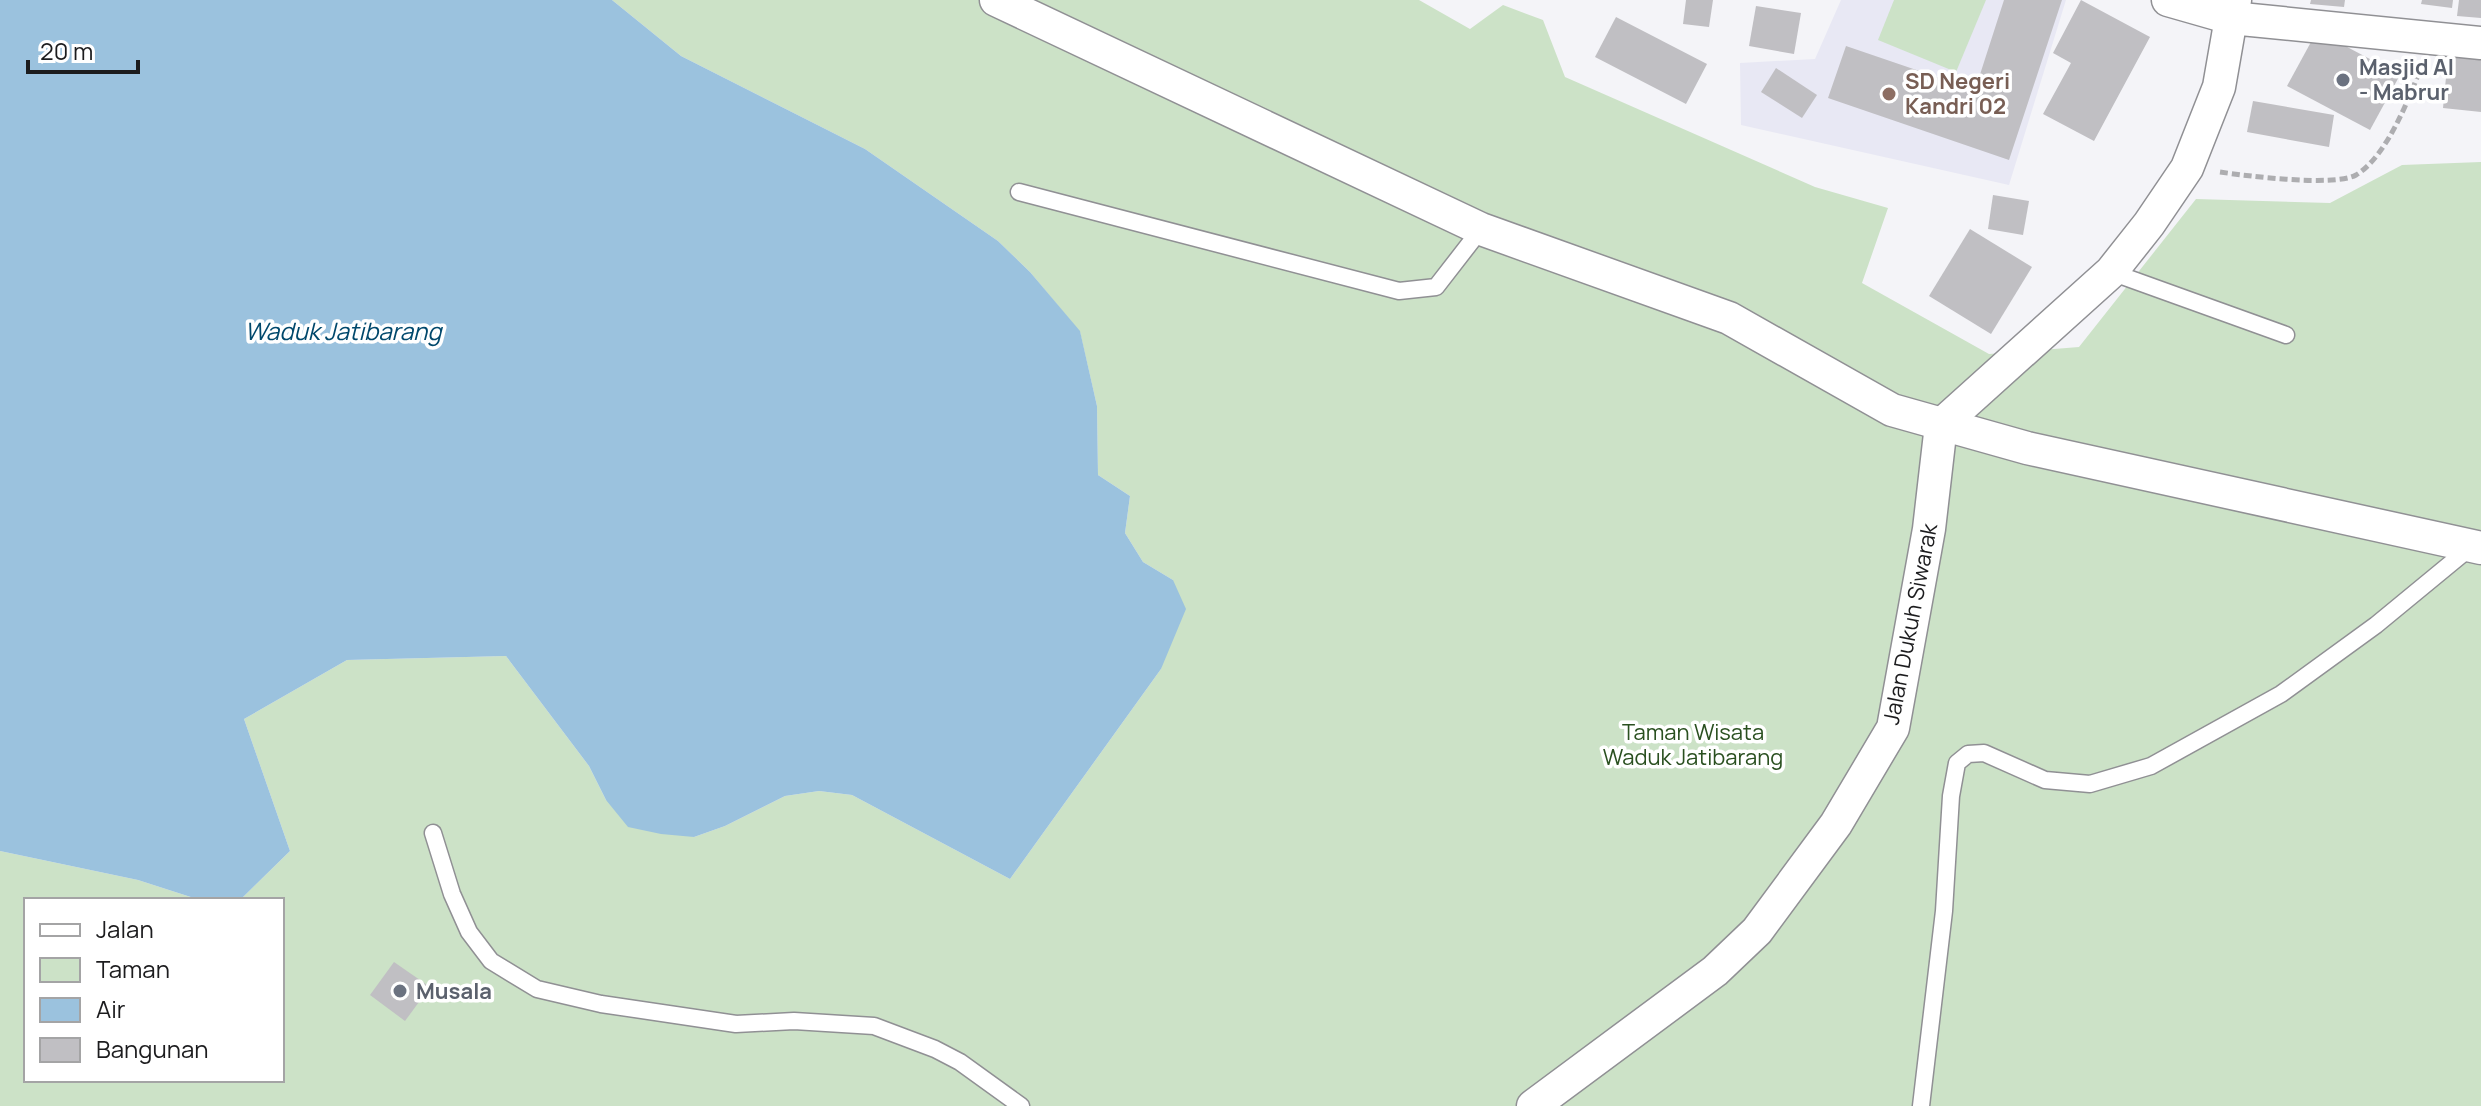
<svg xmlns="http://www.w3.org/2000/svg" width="2481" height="1106" font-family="Manrope,sans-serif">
	<rect width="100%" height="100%" fill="#f4f4f8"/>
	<polygon fill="#e8e8f4" points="1841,0 2066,0 2009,185 1741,125 1740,63 1815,59"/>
	<g fill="#cce2c7">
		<polygon points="612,0 1419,0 1470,29 1503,5 1543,20 1565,77 1815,187 1888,208 1862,283 1989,354 2079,347 2196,199 2330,203 2402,165 2481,162 2481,1106 0,1106 0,851 138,880 200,900 26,900 26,1080 282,1080 282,900 240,900 290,851 244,719 347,660 506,656 589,766 606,800 694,837 725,826 785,796 819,791 852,795 1010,879 1161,669 1173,580 1143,562 1125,533 1130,496 1098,475 1097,406 1080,332 1030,272 998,241 865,149 681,56"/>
		<polygon points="1894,0 1986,0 1956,72 1878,40"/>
	</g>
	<polygon fill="#9bc2de" points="0,0 612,0 681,56 865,149 998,241 1030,272 1080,331 1097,406 1098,475 1130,496 1125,533 1143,562 1173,580 1186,609 1161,669 1010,879 852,795 819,791 785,796 725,826 694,837 661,834 628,827 606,800 589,766 506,656 347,660 244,719 290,851 240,900 200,900 138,880 0,851"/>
	<g fill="#c0bfc3">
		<polygon points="1686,0 1713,0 1709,27 1683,24"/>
		<polygon points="2004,0 2062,0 2009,160 1828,98 1846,46 1975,90"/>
		<polygon points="2081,0 2150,37 2094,141 2043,114 2071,63 2053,53"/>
		<polygon points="2311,0 2345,0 2344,7 2310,4"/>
		<polygon points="2422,0 2453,0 2452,8 2421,4"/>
		<polygon points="2459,0 2481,0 2481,18 2457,16"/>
		<polygon points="1756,6 1801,13 1794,54 1749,46"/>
		<polygon points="1616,17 1707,64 1686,104 1595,57"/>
		<polygon points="2317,31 2400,75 2370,130 2287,86"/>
		<polygon points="2449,47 2481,51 2481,112 2443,108"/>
		<polygon points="1776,68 1817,95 1802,118 1761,92"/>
		<polygon points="2253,101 2334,115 2329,147 2247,132"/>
		<polygon points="1993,195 2029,201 2023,235 1988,229"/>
		<polygon points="1970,229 2032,267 1991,334 1929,296"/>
		<polygon points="394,962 430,987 405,1021 370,995"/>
	</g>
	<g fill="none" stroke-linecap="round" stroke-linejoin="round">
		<defs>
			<g id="lane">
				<polyline points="1019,192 1399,291 1436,287 1481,229"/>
				<polyline points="2111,272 2286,335"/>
				<polyline points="433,833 452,894 469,932 491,961 537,989 601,1004 736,1024 794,1021 874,1026 935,1049 960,1062 1021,1106"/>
				<polyline points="1921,1106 1944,911 1951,796 1957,763 1968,754 1984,753 2045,780 2090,784 2151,766 2281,694 2376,625 2472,546"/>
			</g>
			<g id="street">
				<polyline points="996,0 1481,229 1729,318 1892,410 2027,448 2481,548"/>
				<polyline points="2168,0 2231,18 2235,0"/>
				<polyline points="1941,425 2111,272 2149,224 2187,168 2219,87 2231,18 2481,43"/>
				<polyline points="1533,1106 1715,971 1757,931 1836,824 1893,728 1929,529 1941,425"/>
			</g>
		</defs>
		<use href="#lane" stroke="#909094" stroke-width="19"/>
		<use href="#street" stroke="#909094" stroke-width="35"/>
		<path stroke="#adadb0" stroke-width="5" stroke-dasharray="8 4" stroke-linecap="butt" d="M2220,172c26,4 115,15 136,3 30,-18 52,-74 64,-105"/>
		<use href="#lane" stroke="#fff" stroke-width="16"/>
		<use href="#street" stroke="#fff" stroke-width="32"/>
	</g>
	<g fill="#6b7280" stroke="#fff" stroke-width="3">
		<circle cx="2343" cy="80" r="8"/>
		<circle cx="400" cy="991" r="8"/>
	</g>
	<circle fill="#8d6e63" stroke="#fff" stroke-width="3" cx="1889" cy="94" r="8"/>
	<g text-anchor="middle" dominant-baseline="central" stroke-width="7" stroke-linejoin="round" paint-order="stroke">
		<g font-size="22" font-weight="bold" fill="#5b616d" stroke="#fff" text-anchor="start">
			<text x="2359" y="67">Masjid Al<tspan x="2359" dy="25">- Mabrur</tspan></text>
			<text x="416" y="991">Musala</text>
		</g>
		<g font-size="22" font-weight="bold" fill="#785e54" stroke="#fff" text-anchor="start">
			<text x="1905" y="81">SD Negeri<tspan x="1905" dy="25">Kandri 02</tspan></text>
		</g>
		<g font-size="22" fill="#1c1c1e" stroke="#fff">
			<text transform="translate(1910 624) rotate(-79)">Jalan Dukuh Siwarak</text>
		</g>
		<g font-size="22" fill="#2a5020" stroke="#fff">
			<text x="1693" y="732">Taman Wisata<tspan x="1693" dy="25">Waduk Jatibarang</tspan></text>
		</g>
		<g font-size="24" font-style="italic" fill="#00486c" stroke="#fff">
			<text x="343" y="330">Waduk Jatibarang</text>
		</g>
	</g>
	<rect x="24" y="898" width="260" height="184" fill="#ffffff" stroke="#a4a4a5" stroke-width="2"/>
	<rect x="40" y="924" width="40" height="12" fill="#ffffff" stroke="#a4a4a5" stroke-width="2"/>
	<text x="96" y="938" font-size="24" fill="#1c1c1e">Jalan</text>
	<rect x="40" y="958" width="40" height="24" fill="#cce2c7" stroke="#a4a4a5" stroke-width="2"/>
	<text x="96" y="978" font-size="24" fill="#1c1c1e">Taman</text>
	<rect x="40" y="998" width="40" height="24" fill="#9bc2de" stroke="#a4a4a5" stroke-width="2"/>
	<text x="96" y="1018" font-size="24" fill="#1c1c1e">Air</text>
	<rect x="40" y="1038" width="40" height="24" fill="#c0bfc3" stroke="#a4a4a5" stroke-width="2"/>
	<text x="96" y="1058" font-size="24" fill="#1c1c1e">Bangunan</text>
	<path d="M28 60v12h110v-12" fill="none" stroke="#1c1c1e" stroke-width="4"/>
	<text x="40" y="60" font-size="24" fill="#1c1c1e" stroke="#ffffff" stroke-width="6" paint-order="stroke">20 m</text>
</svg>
